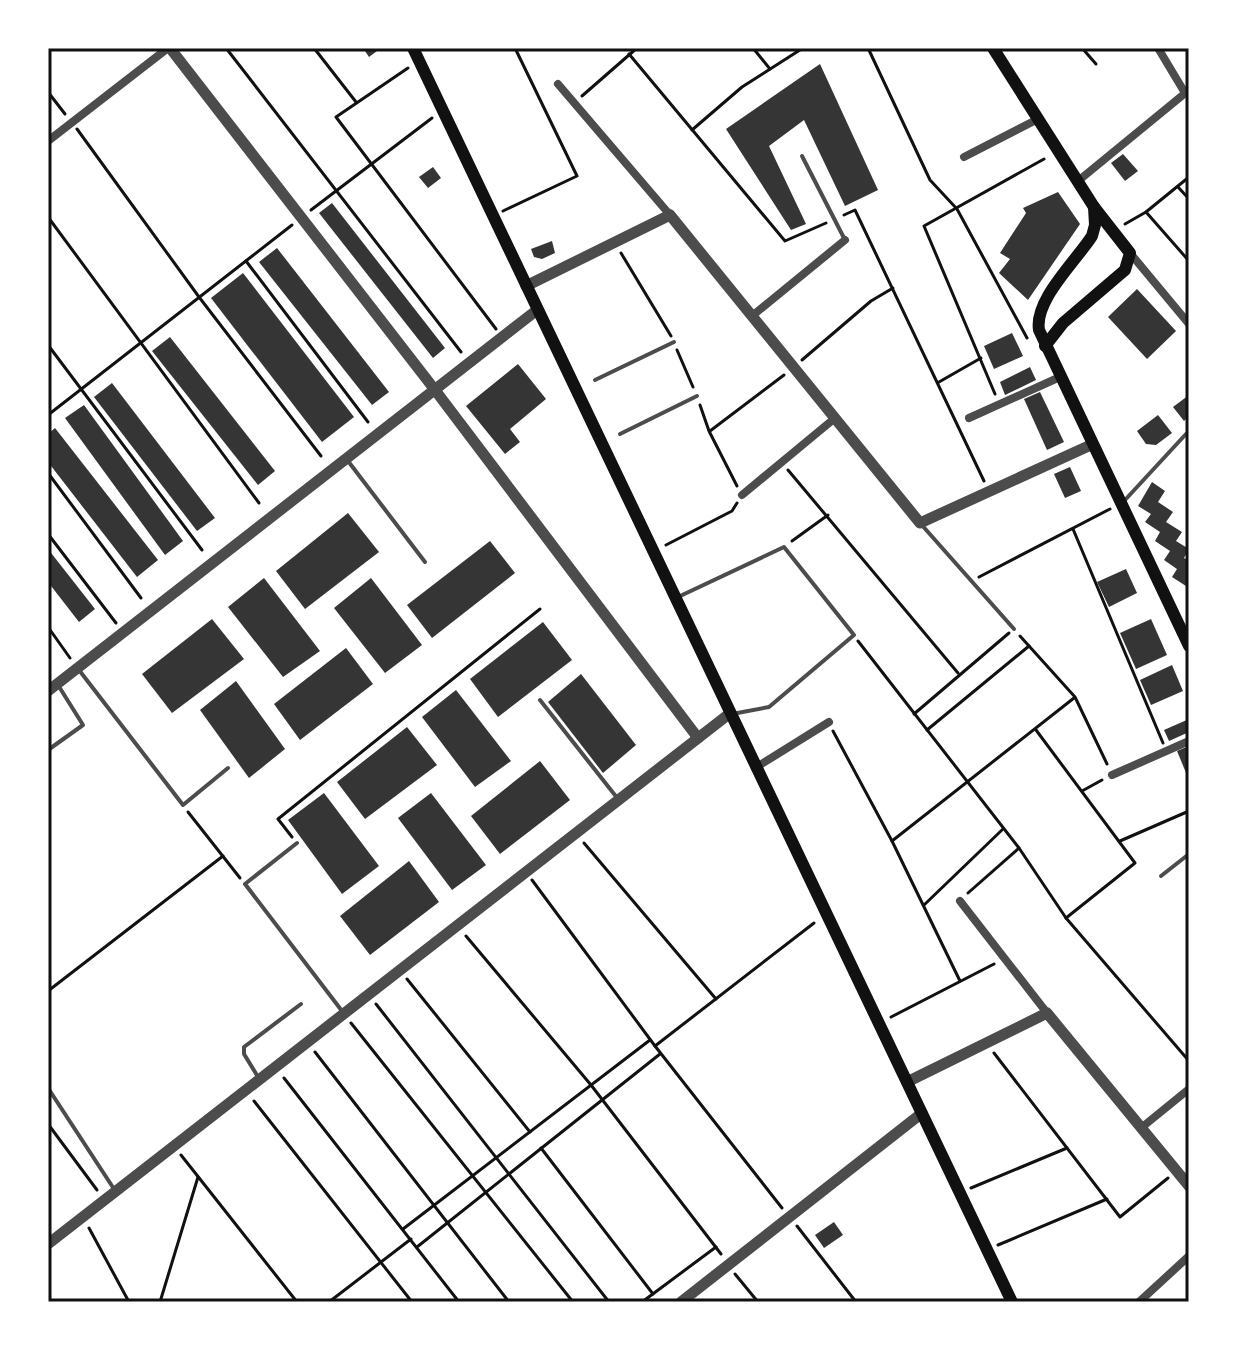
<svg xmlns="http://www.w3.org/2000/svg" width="1237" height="1350" font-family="'Work Sans',sans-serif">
	<rect width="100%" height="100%" fill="#fff"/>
	<g fill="#353535">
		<polygon points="363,48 381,48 369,57"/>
		<polygon points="820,64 878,190 845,206 804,120 769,146 806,224 791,230 726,129"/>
		<polygon points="1123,154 1138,171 1125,181 1111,163"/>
		<polygon points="433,167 441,178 428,188 419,177"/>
		<polygon points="1058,192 1080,224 1028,300 999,273 1010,259 1000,253 1026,213 1023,208"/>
		<polygon points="332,203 445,348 433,358 319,213"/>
		<polygon points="552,241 555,253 542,259 534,257 531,249"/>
		<polygon points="277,248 389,392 372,405 259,262"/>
		<polygon points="243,273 354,417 322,442 211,298"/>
		<polygon points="1137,289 1176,331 1147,359 1108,317"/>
		<polygon points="1012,333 1023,356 994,369 984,346"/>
		<polygon points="170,337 275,471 258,485 152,351"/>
		<polygon points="518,364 546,399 510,429 520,442 505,454 466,406"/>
		<polygon points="1030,367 1036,380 1005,395 1000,382"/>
		<polygon points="112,383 215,518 197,531 94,397"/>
		<polygon points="1040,392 1064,442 1047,450 1024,399"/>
		<polygon points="1189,395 1189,416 1184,421 1173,407"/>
		<polygon points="84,405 183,541 165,555 65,418"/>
		<polygon points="1158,415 1172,433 1156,445 1146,444 1137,431"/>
		<polygon points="55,428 158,560 137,577 48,462 48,434"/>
		<polygon points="1070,467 1081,491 1065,498 1054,474"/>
		<polygon points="1152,482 1165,491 1158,502 1173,512 1166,522 1182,532 1176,541 1189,549 1184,558 1189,561 1189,581 1186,586 1172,577 1177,569 1164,560 1170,551 1155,541 1160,532 1145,522 1151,514 1138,506"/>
		<polygon points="348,513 379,552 305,609 276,571"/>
		<polygon points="490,541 515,573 432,638 407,605"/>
		<polygon points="48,549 95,609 79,622 48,582"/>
		<polygon points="1126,569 1137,593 1109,607 1097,582"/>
		<polygon points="264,578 320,651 283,677 228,607"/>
		<polygon points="371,578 422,645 385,673 334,608"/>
		<polygon points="212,619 244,659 172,713 142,674"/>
		<polygon points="1151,619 1167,655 1136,669 1120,633"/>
		<polygon points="543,622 572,660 498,717 470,679"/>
		<polygon points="346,648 373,684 300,740 274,704"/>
		<polygon points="1172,665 1183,691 1151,705 1140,680"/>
		<polygon points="581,674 636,745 603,773 548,702"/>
		<polygon points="236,681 285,749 249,778 200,710"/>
		<polygon points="456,690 511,761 475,787 422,717"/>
		<polygon points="1189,719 1189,732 1169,741 1164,730"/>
		<polygon points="407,727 437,765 365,819 337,782"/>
		<polygon points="1189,746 1189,780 1177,751"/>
		<polygon points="540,761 570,800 500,854 471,816"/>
		<polygon points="324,793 379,866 342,894 288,820"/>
		<polygon points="431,793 486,865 452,890 398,818"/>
		<polygon points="409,861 439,902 370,955 340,916"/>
		<polygon points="834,1222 843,1235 824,1248 815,1235"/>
	</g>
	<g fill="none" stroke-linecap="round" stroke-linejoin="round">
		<g stroke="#111" stroke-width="3">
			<polyline points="226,48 461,352"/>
			<polyline points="314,48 356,102"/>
			<polyline points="753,48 770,69"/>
			<polyline points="868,48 930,180 957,209 1027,338"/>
			<polyline points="1082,48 1096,64"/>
			<polyline points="629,54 785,241 826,223"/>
			<polyline points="408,68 336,117 496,329"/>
			<polyline points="48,92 65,114"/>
			<polyline points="582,96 637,48"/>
			<polyline points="77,129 199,297 321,456"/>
			<polyline points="692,130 742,87 803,48"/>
			<polyline points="1178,187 1189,199"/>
			<polyline points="311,210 432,118"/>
			<polyline points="503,211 577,176 515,48"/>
			<polyline points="1146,212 1189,261"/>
			<polyline points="844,215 855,210 984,481"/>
			<polyline points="48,217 259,503"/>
			<polyline points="1125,224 1146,212 1189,177"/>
			<polyline points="621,253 671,336"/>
			<polyline points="246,261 368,422"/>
			<polyline points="48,345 202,550"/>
			<polyline points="677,350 693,387"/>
			<polyline points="802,360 871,301 893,288"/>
			<polyline points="939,382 981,358"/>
			<polyline points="995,394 924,226 1044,159"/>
			<polyline points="700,405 709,431 737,486"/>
			<polyline points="48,415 292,225"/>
			<polyline points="710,431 784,375"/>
			<polyline points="788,470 958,673"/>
			<polyline points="48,473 141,598"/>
			<polyline points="1073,529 1163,743"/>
			<polyline points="48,534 116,623"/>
			<polyline points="792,541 828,515"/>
			<polyline points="666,545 732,511 737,503"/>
			<polyline points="979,577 1110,509"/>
			<polyline points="48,627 70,658"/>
			<polyline points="1020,636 1075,697 1107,764"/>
			<polyline points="858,641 1019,848 1066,918 1189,1061"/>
			<polyline points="914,714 1009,633"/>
			<polyline points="927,730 1029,646"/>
			<polyline points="1036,730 1135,863 1066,918"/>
			<polyline points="833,731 892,841 960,981"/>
			<polyline points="1082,791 1102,780"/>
			<polyline points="188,812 240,878"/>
			<polyline points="292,837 278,819 540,609"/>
			<polyline points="892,841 1074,698"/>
			<polyline points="1120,841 1189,811"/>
			<polyline points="584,843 716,999"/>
			<polyline points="532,880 655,1046 782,1208"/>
			<polyline points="968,893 1019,848"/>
			<polyline points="924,905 1003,829"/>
			<polyline points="466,936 591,1085 721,1254"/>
			<polyline points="407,979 530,1132"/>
			<polyline points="48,991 223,856"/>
			<polyline points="376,1004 609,1302"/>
			<polyline points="891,1017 994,964"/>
			<polyline points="351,1023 573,1302"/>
			<polyline points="655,1046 814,923"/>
			<polyline points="315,1052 509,1302"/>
			<polyline points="994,1053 1120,1217 1168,1178"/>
			<polyline points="284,1078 459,1302"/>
			<polyline points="254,1101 412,1302"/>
			<polyline points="48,1124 97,1190"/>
			<polyline points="541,1148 653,1294"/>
			<polyline points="181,1155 297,1302"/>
			<polyline points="971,1188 1067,1148"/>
			<polyline points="797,1226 856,1302"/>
			<polyline points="89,1228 129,1302"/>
			<polyline points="403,1229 650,1040"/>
			<polyline points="998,1245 1107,1199"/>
			<polyline points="417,1247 660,1054"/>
			<polyline points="735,1274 758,1302"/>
			<polyline points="160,1302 198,1177"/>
			<polyline points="329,1302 411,1239"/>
			<polyline points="642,1302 716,1247"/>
		</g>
		<g stroke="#4c4c4c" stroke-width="4">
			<polyline points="802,156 844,238"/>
			<polyline points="595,380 674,342"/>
			<polyline points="620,434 697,396"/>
			<polyline points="348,461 425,562"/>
			<polyline points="1125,500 1186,434"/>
			<polyline points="920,523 1014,629"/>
			<polyline points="678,597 784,547 854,635 769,707 732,714"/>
			<polyline points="79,670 183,805 228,768"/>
			<polyline points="540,700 618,799"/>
			<polyline points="48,750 83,725 58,685"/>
			<polyline points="297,843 245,884 342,1011"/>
			<polyline points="1161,876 1189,854"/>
			<polyline points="258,1077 244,1054 244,1047 301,1004"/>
			<polyline points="48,1088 114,1189"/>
		</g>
		<g stroke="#4c4c4c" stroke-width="8">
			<polyline points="1158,48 1185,93"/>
			<polyline points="558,84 670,215"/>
			<polyline points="48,141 168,48"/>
			<polyline points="964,157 1038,119"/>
			<polyline points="1078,181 1189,90"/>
			<polyline points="1130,253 1189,324"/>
			<polyline points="752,316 845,240"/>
			<polyline points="969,418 1060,377"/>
			<polyline points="742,495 835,418"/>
			<polyline points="755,768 829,722"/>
			<polyline points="1112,775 1189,741"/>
			<polyline points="960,901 1047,1013"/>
			<polyline points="1141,1128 1189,1089"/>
			<polyline points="1139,1302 1189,1256"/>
		</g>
		<g stroke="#4c4c4c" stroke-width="11">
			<polyline points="170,48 435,390 698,738"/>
			<polyline points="526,286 670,215 920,523 1093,444"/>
			<polyline points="48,691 537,310"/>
			<polyline points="907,1082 1047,1013 1189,1186"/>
			<polyline points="48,1244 729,714"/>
			<polyline points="681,1302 922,1113"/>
		</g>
		<g stroke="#111" stroke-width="12">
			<polyline points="413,48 1012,1302"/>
			<polyline points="993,48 1094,207 1130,253 1125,270 1063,323 1045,346"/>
			<path d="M1094,207l1,18 -3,11c-16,25 -58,64 -53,94l150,316"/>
		</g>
	</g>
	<rect width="1237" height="1350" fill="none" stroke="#ffffff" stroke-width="100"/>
	<rect x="50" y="50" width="1137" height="1250" fill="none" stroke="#111" stroke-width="3"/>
</svg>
